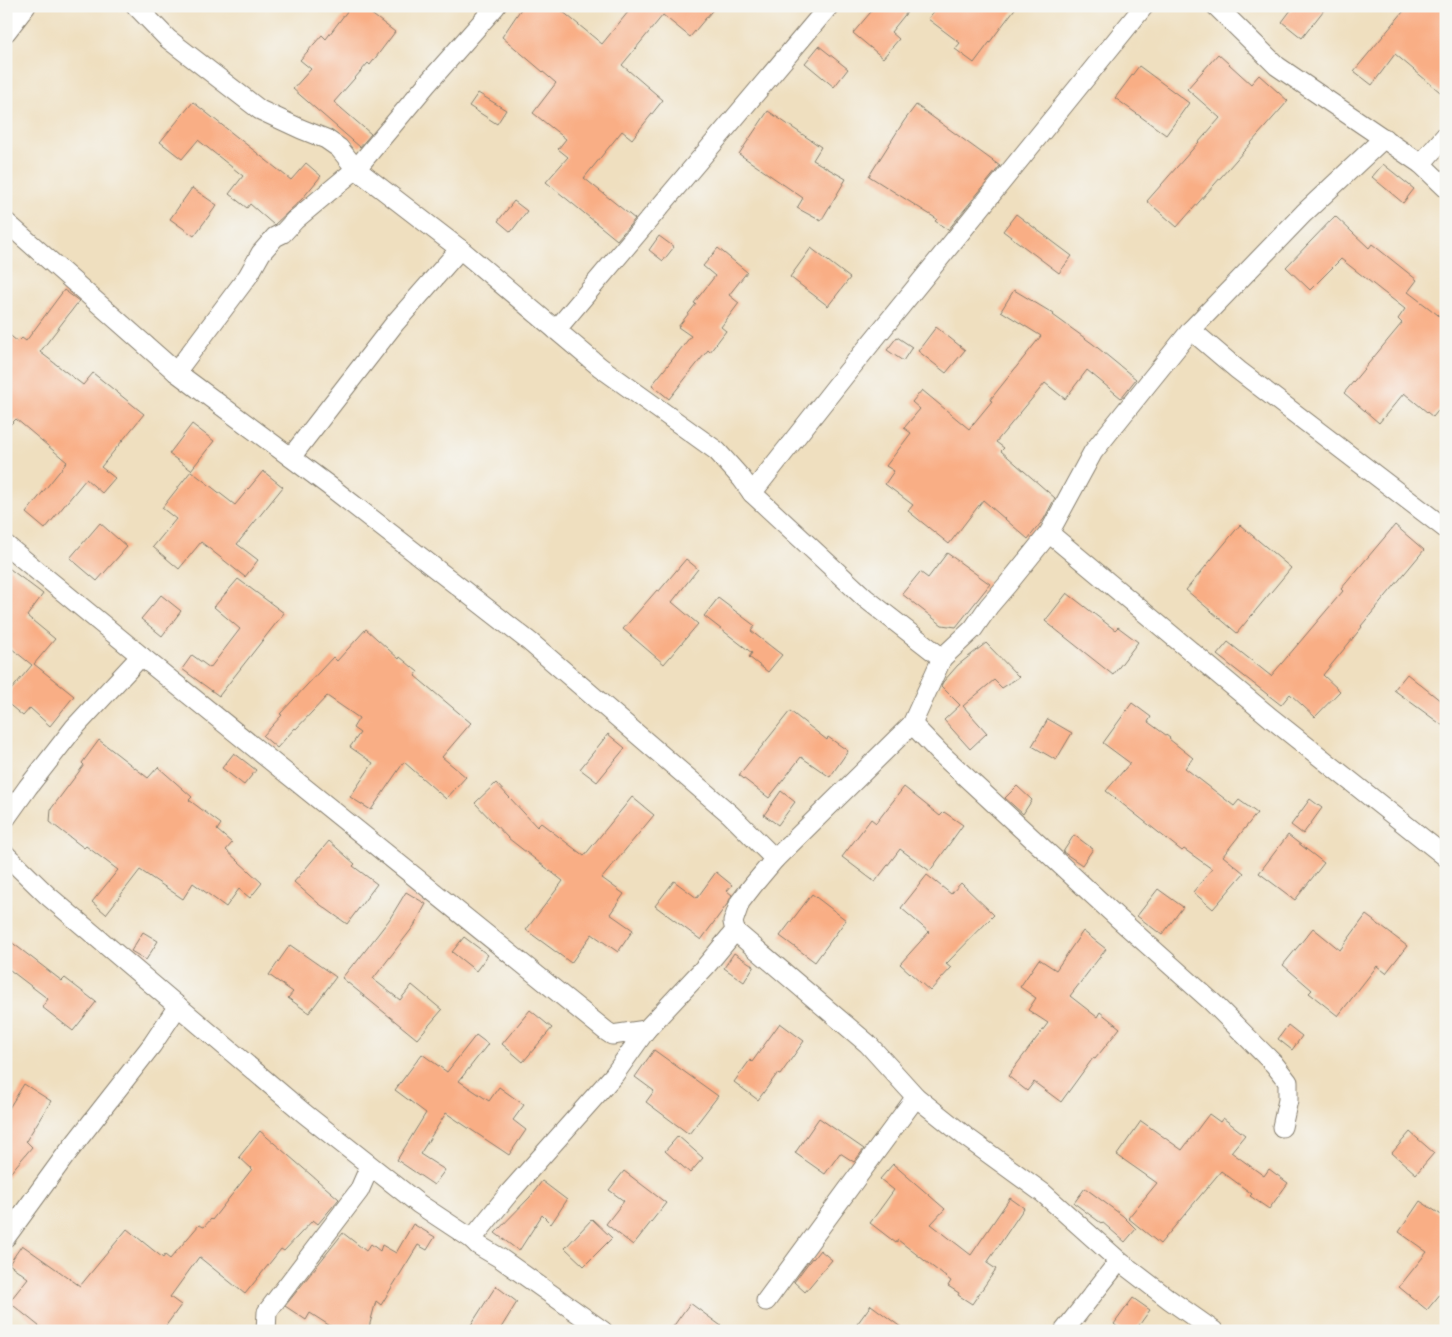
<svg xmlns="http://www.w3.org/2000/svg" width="1452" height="1337" font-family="'IM FELL DW Pica',serif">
	<rect width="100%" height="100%" fill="#f6f6f2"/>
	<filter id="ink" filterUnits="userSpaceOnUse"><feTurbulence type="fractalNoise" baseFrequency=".02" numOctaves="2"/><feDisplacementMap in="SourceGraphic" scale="10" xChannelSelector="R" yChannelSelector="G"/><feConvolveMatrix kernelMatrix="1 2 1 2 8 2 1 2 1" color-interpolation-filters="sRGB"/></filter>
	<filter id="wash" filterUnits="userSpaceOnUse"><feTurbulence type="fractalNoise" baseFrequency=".0096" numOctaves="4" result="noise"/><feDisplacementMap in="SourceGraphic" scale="20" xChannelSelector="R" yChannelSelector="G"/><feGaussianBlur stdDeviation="1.12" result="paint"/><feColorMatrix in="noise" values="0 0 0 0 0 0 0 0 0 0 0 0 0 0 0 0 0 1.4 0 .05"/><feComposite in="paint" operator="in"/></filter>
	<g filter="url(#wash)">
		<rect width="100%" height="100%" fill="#efdfbf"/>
		<g id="blocks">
			<g fill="#f9ae85">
				<polygon points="351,6 361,6 395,32 370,65 368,63 334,102 371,134 360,147 293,89 311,69 300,60 322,35 326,39"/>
				<polygon points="523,6 556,6 602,44 633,6 716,6 690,37 663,15 622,65 663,100 632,139 622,131 584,178 635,219 617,240 546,182 568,157 558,149 566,139 533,113 556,83 502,37"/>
				<polygon points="876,6 912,6 891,32 899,39 883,58 853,33"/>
				<polygon points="938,6 1017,6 974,63 955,49 960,43 928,19"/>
				<polygon points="1294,6 1327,6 1302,38 1282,22"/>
				<polygon points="1408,6 1446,6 1446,97 1395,54 1372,85 1354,71"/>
				<polygon points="819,46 848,69 834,87 805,63"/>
				<polygon points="1218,54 1251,84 1259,75 1288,101 1177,227 1147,201 1220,118 1187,89"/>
				<polygon points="1139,66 1189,103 1166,135 1115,98"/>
				<polygon points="478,93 506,110 497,124 469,106"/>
				<polygon points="193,102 291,180 306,163 321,176 302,199 274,225 250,204 247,208 229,194 243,176 198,140 182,159 160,142"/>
				<polygon points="916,105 1000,166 948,230 935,221 937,219 869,176 904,121"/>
				<polygon points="768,111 821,147 813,160 846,179 821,221 797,208 803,198 739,154"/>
				<polygon points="1383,164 1414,189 1403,203 1372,177"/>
				<polygon points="192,188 217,205 194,236 170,219"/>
				<polygon points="514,201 527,211 511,232 498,221"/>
				<polygon points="1016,214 1072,256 1059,273 1003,231"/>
				<polygon points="1335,216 1369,248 1372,244 1417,280 1408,292 1446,321 1446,401 1433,417 1404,393 1379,423 1344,393 1402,323 1398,319 1405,309 1341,259 1310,290 1286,267"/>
				<polygon points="659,236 674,247 663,261 649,250"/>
				<polygon points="718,248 747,272 729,295 739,303 721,327 726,331 710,352 708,350 669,399 652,385 691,336 678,327 696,304 694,303 715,276 703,266"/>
				<polygon points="811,248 850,278 828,306 790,277"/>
				<polygon points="64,290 79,301 40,352 83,385 93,373 144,414 101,467 115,478 102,493 86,479 45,529 26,513 67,462 16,419 6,429 6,332 18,342 22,338 26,341"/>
				<polygon points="1014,290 1054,314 1053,315 1093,344 1136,379 1121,398 1087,370 1065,399 1045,383 996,442 1004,448 1001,451 1055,498 1044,519 1028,539 983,500 949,544 908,511 913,505 885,484 894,471 886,466 911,433 904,428 920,409 912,402 922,390 969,429 992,401 990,400 1041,336 1001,311"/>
				<polygon points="936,327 965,350 946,373 918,351"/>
				<polygon points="897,337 912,347 903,361 887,350"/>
				<polygon points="192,424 214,441 191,470 169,454"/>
				<polygon points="191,471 235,505 263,471 283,487 237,544 258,560 245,577 201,542 179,569 153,547 176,519 162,508"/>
				<polygon points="100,523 127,547 97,581 70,558"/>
				<polygon points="1240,525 1291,568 1237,633 1186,590"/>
				<polygon points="1395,525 1424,550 1361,626 1362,627 1323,675 1340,691 1315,717 1290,694 1281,705 1217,655 1228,642 1271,676 1343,591 1341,589"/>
				<polygon points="947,553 990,584 956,627 942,625 902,594 920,572 928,578"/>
				<polygon points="686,559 698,569 672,602 698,624 664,664 623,629 657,590 659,591"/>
				<polygon points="6,566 43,594 27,616 55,639 34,664 74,696 50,726 30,708 23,716 6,702 6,696 32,665 6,644"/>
				<polygon points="238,579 284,613 219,696 182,669 192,655 210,668 240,629 214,607"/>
				<polygon points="1067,593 1115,630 1118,627 1138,642 1113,675 1045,621"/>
				<polygon points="161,595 181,611 162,636 141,619"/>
				<polygon points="718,598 755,626 751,631 782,655 768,672 749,657 752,653 704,616"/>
				<polygon points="366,629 399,659 400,657 418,672 415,676 471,723 442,757 466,777 446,799 404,762 371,810 350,797 373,763 350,747 360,733 353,728 359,718 327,696 296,729 295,728 277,748 263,736 282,715 280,714 333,657 337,661"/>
				<polygon points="986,643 1019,677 1002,688 994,680 963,706 987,733 970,749 944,720 960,705 941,686 943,682 958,665"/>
				<polygon points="1407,674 1446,705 1446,728 1394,690"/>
				<polygon points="1132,703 1151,717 1148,722 1170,738 1169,739 1193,758 1185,768 1234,806 1239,800 1257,813 1223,856 1244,873 1213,909 1193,892 1212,869 1184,849 1182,851 1106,791 1130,763 1103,743"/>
				<polygon points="790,711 827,740 828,737 848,751 830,777 801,757 769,798 739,775"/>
				<polygon points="1048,719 1072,733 1056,760 1032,746"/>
				<polygon points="608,734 625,748 597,782 580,769"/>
				<polygon points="99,740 148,778 158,767 192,797 189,800 221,824 217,830 232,843 226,850 262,883 250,898 239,889 226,907 193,883 183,899 140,870 106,914 92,902 118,870 86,846 84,848 50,822 51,809 84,765 82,763"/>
				<polygon points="234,753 256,770 244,785 222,768"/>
				<polygon points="496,783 537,827 541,823 584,856 632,797 654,815 602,878 624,894 610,914 633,930 618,952 592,934 571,963 526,930 563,881 508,838 475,803"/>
				<polygon points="1017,786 1032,800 1023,814 1005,798"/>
				<polygon points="904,787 940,816 944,812 963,825 930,871 900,849 875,882 842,857 871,819 876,823"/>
				<polygon points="781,791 795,802 778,825 764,815"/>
				<polygon points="1310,799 1322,808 1303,834 1291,825"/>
				<polygon points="1074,835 1093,849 1082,865 1063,852"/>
				<polygon points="1288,835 1324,863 1295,900 1259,873"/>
				<polygon points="329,841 355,864 353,866 377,884 347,924 318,903 294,882"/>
				<polygon points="716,872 732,885 727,891 732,895 728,903 701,940 655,906 674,881 697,898"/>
				<polygon points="927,875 951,894 961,883 994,915 946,964 951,968 930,991 900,964 929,932 901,908"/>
				<polygon points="1158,889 1183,907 1162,935 1137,916"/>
				<polygon points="406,892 426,904 414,926 373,979 400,1000 412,985 442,1010 417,1039 342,978 354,963 355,964 389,920"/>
				<polygon points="812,894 846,920 815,962 780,936"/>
				<polygon points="1366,915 1407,946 1386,973 1377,966 1338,1016 1309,993 1312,990 1283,965 1313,928 1340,950"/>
				<polygon points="1083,931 1106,949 1070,996 1097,1017 1100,1012 1120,1028 1095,1059 1093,1058 1061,1102 1034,1082 1027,1091 1008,1076 1048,1023 1028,1010 1036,998 1020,987 1039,959 1056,970"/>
				<polygon points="143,932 158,941 146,960 131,951"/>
				<polygon points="464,937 488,955 476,971 452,952"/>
				<polygon points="6,938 62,981 65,978 96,1002 73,1031 42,1007 48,999 6,967"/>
				<polygon points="290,945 336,977 309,1013 288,998 293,992 269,975"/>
				<polygon points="734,953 754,966 744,982 724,968"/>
				<polygon points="530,1010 552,1028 523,1062 502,1044"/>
				<polygon points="780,1023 804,1041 780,1075 777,1074 758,1100 734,1082 750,1060 752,1062"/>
				<polygon points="1288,1025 1302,1036 1292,1050 1278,1039"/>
				<polygon points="476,1035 488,1044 459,1081 489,1101 499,1087 524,1105 513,1120 526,1130 509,1155 446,1113 420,1154 445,1170 434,1185 397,1160 426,1113 395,1090 422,1054 447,1072"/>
				<polygon points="654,1050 718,1096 689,1134 646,1102 654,1091 635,1077"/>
				<polygon points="24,1084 51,1101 26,1141 32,1147 6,1178 6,1113"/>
				<polygon points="1209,1114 1220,1122 1223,1118 1245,1135 1231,1152 1264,1176 1269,1169 1288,1183 1269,1209 1250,1196 1252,1194 1221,1171 1160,1244 1128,1218 1157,1183 1117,1155 1141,1121 1182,1150"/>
				<polygon points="819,1118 864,1149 854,1162 840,1153 825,1174 795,1153"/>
				<polygon points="260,1131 339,1199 318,1224 313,1220 284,1251 281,1249 245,1294 199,1257 170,1297 181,1305 162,1331 45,1331 9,1302 28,1278 9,1264 22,1245 80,1286 127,1229 163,1258 165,1255 170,1259 199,1225 204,1227 211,1219 212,1220 252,1169 239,1157"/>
				<polygon points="1410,1132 1434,1153 1416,1174 1392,1153"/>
				<polygon points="678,1136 703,1158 690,1173 665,1151"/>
				<polygon points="893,1164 945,1209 931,1224 971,1255 1010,1198 1024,1208 987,1263 996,1269 972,1304 958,1295 959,1293 948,1286 951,1281 898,1240 896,1243 870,1223 894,1190 880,1179"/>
				<polygon points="624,1171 666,1203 633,1245 606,1224 624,1201 609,1190"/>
				<polygon points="542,1181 567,1200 551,1224 542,1215 519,1251 495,1233 530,1197"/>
				<polygon points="1085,1188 1123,1216 1136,1229 1125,1242 1102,1222 1101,1223 1074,1203"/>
				<polygon points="1420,1201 1446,1218 1446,1287 1427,1310 1399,1287 1427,1252 1399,1232"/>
				<polygon points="592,1219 612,1238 584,1266 565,1248"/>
				<polygon points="413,1224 435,1237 427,1250 418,1245 381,1305 376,1301 368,1331 338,1331 310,1313 306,1320 285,1306 343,1233 366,1251 371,1244 380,1251 382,1245 396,1253"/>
				<polygon points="820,1250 832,1260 805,1292 794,1282 812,1258 813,1259"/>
				<polygon points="496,1286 517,1302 499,1331 467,1331"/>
				<polygon points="1133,1298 1150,1310 1135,1331 1122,1331 1114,1324"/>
				<polygon points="690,1303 728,1331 670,1331"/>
				<polygon points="871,1305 906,1331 852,1331"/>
			</g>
		</g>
	</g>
	<g filter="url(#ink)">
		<use href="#blocks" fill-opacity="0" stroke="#867e6e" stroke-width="1"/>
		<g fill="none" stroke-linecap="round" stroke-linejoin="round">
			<defs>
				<g id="minor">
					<polyline points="136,6 168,39 260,110 301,129 326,139 339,148 356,169 460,249 600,367 717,451 742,479 752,493 865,598 942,658"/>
					<polyline points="1216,6 1277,66 1421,164 1446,188"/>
					<polyline points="6,32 26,6"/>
					<polyline points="1421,164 1446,135"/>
					<polyline points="6,222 176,372 328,485 530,642 730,814 775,859"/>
					<polyline points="556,330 829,6"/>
					<polyline points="1191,330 1238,370 1446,529"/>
					<polyline points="176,372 248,276 261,253 275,237 283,233 295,220 356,169 427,84 496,6"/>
					<polyline points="291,457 395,323 460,249"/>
					<polyline points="752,493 845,375 1144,6"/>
					<polyline points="1049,533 1271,718 1446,857"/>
					<polyline points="6,545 141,656 606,1031 612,1035 646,1030"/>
					<polyline points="912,724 940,753 1119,919 1212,1002 1274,1064 1288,1082 1288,1100 1282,1127"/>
					<polyline points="6,818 28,787 74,728 141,656"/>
					<polyline points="6,855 47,895 305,1114 419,1204 472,1239 478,1245 500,1258 603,1331"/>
					<polyline points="735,931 868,1044 916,1097 966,1137 1043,1193 1119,1261 1170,1300 1214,1331"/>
					<polyline points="6,1237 65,1156 152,1045 178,1006"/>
					<polyline points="472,1239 510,1192 614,1075 646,1030 706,966 735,931 733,922 740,902 754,884 775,859 912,724 942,658 973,629 989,606 1007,585 1049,533 1093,452 1145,387 1191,330 1304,213 1384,138"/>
					<polyline points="766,1301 916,1097"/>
					<polyline points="266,1331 267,1312 359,1191 370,1166"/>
					<polyline points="1064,1331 1119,1261"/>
				</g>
			</defs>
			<use href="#minor" stroke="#867e6e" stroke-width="21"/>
			<use href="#minor" stroke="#fff" stroke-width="19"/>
		</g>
	</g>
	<rect width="1452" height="1337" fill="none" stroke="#f6f6f2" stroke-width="25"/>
</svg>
